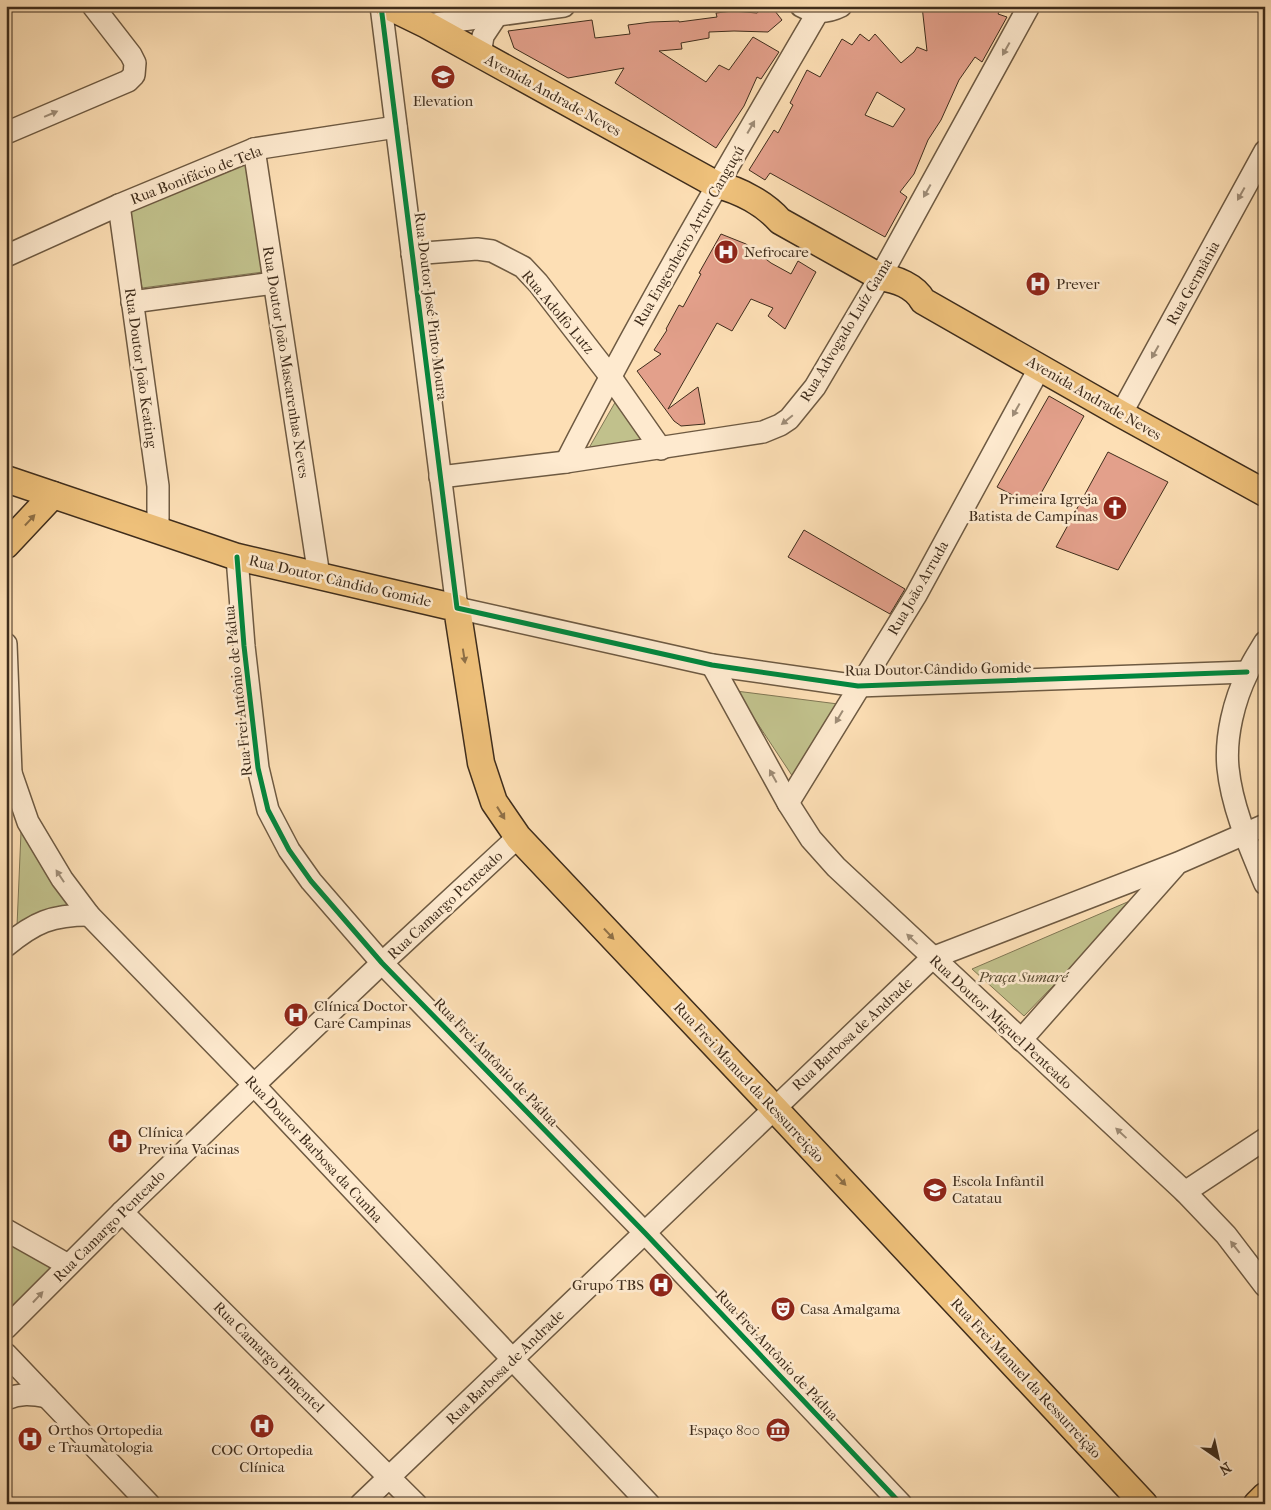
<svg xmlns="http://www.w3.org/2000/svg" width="1271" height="1510" font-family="'IM FELL French Canon',serif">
	<rect width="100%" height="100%" fill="#fddfb5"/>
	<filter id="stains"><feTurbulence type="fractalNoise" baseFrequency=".004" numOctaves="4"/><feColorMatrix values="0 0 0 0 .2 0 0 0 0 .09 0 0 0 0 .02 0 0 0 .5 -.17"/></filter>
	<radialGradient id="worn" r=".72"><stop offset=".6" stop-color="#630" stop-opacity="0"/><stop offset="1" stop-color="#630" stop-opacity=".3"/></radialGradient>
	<g fill="#c1c18c" stroke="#807754">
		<polygon points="248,161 263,272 142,288 130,210"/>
		<polygon points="617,399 645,442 589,448"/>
		<polygon points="736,691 838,704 795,780"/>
		<polygon points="21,832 46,873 70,905 17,926"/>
		<polygon points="1139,897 1024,1016 972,969"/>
		<polygon points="6,1241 62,1268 6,1327"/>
	</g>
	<g fill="#e3a08b" stroke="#3f2d1c" fill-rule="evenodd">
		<polygon points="765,6 771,6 782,20 768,32 734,31 709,32 709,38 681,43 682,49 659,51 706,82 719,65 729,70 753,37 779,52 761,79 757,77 744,106 716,148 615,83 624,68 568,78 514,48 508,31 592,20 595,38 630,34 628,25 651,22 679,21 679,22 717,17 716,13 733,11 757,13"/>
		<path d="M922,6h80l-4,8 9,3 -25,45 -7,-5 -16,23 -18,40 -13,20 -14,34 -14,18 7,5 -22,40 -115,-64 -5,7 -16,-10 25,-40 4,3 15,-28 -3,-2 17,-33 13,7 22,-38 10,6 8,-11 9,7 6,-7 26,29 13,-11 3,-5 10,4zM877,92l28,17 -12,18 -28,-12z"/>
		<polygon points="721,234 746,244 771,263 791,274 798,261 816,272 785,329 768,316 773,308 751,299 732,331 717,323 668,409 698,387 705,424 681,426 674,421 637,371 661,354 654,350 667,330 666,329 679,305 683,307 701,274 699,273"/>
		<polygon points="1049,396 1084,416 1034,506 997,487"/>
		<polygon points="1108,452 1168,482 1118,570 1056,547"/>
		<polygon points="804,530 905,589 890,614 788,557"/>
	</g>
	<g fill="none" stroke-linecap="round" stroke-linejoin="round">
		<defs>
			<g id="minor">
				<polyline points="381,6 457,608 712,665 858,686 1247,672"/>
				<path d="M801,6c14,8 26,7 40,0"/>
				<polyline points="427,25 564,6"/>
				<polyline points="480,55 483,36 497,15"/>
				<polyline points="6,133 128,81 134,75 135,63 131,55 93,6"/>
				<polyline points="254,149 319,576"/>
				<polyline points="119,205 158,486 158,531"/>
				<polyline points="412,254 477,249 492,251 523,267 538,283 610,376 661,449"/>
				<polyline points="6,256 119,205 254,149 396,127"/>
				<polyline points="132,302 274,283"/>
				<polyline points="1121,414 1265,151"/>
				<path d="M566,462c78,-153 165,-301 252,-450"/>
				<polyline points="440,477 566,462 763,432 780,425 789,419 815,387 880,277 1029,6"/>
				<polyline points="237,557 244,646 258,768 268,810 289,850 311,881 382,963 645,1233 901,1504"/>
				<path d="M1265,642c-6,10 -13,20 -17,30 -14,28 -23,65 -20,96 4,40 22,80 37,116"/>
				<polyline points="6,644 11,773 9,786"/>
				<polyline points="712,665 788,803 811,839 836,867 1185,1192 1226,1235 1265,1286"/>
				<polyline points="11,773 28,822 62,879 89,915 254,1085 649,1504"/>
				<polyline points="788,803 916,595 1040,367"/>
				<path d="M6,946c29,-24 46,-31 83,-31"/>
				<polyline points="1021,1040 1175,866"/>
				<polyline points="1185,1192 1265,1139"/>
				<polyline points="122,1212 416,1504"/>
				<polyline points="6,1230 68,1265"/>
				<polyline points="6,1328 122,1212 254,1085 382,963 518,837"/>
				<polyline points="6,1354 149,1504"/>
				<path d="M6,1399c14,-6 26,-5 41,-2"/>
				<polyline points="361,1504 932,958 1178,863 1265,825"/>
			</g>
			<g id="major">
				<path d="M388,6l39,19 290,160c23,5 48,19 63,36l100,56c16,2 35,9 43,24l198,113 144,79"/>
				<polyline points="6,479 237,557 457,608 481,763 494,802 518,837 774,1108 1144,1504"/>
				<polyline points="6,545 53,495"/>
				<polyline points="1257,1504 1265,1496"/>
			</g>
		</defs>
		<use href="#minor" stroke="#6e5a42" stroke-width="24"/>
		<use href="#major" stroke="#3f2d1c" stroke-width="29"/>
		<use href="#minor" stroke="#feeacf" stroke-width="21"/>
		<use href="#major" stroke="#eec07a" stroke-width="26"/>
		<defs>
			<g id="cycleway">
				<polyline points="381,6 457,608 712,665 858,686 1247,672"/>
				<polyline points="237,557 244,646 258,768 268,810 289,850 311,881 382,963 645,1233 901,1504"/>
			</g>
		</defs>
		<use href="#cycleway" stroke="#feeacf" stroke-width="8"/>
		<use href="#cycleway" stroke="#00873e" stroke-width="5"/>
	</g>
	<defs><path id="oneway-solid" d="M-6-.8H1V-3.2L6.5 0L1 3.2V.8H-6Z" transform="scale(1.25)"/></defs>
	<g fill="#9e8c76">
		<use href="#oneway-solid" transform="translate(1006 49) rotate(119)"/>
		<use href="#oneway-solid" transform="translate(51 114) rotate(-23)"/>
		<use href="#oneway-solid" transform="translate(751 127) rotate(-60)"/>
		<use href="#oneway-solid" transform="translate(927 191) rotate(119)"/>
		<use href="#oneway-solid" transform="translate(1241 194) rotate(119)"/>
		<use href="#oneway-solid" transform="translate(1155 352) rotate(119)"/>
		<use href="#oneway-solid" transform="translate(1016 410) rotate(119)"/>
		<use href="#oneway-solid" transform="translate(787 420) rotate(141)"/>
		<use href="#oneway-solid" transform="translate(839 717) rotate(121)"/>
		<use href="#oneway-solid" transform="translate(773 776) rotate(-119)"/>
		<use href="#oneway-solid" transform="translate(60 876) rotate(-123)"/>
		<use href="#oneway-solid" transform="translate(912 939) rotate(-137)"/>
		<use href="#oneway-solid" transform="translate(1121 1133) rotate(-137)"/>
		<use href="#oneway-solid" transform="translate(1235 1247) rotate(-128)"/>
		<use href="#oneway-solid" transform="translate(38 1297) rotate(-47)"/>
	</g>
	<g fill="#8e6f46">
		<use href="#oneway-solid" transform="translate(30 520) rotate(-47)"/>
		<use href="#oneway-solid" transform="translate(464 656) rotate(81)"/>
		<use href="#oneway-solid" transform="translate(501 813) rotate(58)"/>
		<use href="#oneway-solid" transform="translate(609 934) rotate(47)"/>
		<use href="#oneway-solid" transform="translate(841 1180) rotate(47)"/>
	</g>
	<defs>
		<symbol id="school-disc" viewBox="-11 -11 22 22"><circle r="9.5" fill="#8f2418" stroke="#feeacf"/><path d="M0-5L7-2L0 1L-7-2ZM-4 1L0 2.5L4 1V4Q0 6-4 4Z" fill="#fff"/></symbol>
		<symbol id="hospital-disc" viewBox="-11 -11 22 22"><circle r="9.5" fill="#8f2418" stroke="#feeacf"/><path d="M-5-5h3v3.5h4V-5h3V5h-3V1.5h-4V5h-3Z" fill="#fff"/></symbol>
		<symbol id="church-disc" viewBox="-11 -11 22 22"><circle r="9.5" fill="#8f2418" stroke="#feeacf"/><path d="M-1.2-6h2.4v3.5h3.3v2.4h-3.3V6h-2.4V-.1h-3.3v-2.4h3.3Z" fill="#fff"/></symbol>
		<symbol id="theatre-disc" viewBox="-11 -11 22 22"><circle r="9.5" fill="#8f2418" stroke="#feeacf"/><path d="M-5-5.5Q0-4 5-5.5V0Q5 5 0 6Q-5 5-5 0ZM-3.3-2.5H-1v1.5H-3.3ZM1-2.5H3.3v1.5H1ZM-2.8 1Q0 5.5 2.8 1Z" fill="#fff"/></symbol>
		<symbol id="museum-disc" viewBox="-11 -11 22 22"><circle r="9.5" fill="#8f2418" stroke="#feeacf"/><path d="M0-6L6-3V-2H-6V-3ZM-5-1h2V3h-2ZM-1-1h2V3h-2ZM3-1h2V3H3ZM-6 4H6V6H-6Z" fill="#fff"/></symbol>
	</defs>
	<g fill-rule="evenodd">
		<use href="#school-disc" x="429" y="63" width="28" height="28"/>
		<use href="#hospital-disc" x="712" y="238" width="28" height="28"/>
		<use href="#hospital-disc" x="1024" y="270" width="28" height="28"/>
		<use href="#church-disc" x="1101" y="494" width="28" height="28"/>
		<use href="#hospital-disc" x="282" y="1001" width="28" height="28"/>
		<use href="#hospital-disc" x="106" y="1127" width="28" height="28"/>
		<use href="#school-disc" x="921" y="1176" width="28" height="28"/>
		<use href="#hospital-disc" x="647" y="1271" width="28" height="28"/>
		<use href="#theatre-disc" x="769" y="1295" width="28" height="28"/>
		<use href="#hospital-disc" x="248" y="1412" width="28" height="28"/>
		<use href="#museum-disc" x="764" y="1416" width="28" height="28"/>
		<use href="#hospital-disc" x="16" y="1425" width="28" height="28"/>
	</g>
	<g text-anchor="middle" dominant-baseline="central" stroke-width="5" stroke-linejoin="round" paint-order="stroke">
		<g font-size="15" fill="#3f2d1c" stroke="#feeacf">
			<text transform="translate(553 95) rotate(29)">Avenida Andrade Neves</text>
			<text transform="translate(196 175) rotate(-21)">Rua Bonifácio de Tela</text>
			<text transform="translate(689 236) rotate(-60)">Rua Engenheiro Artur Canguçú</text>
			<text transform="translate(1193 283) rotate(-61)">Rua Germânia</text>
			<text transform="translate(431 306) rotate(83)">Rua Doutor José Pinto Moura</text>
			<text transform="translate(558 312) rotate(50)">Rua Adolfo Lutz</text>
			<text transform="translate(846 330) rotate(-59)">Rua Advogado Luíz Gama</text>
			<text transform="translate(286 362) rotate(81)">Rua Doutor João Mascarenhas Neves</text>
			<text transform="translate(141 368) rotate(82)">Rua Doutor João Keating</text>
			<text transform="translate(1094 398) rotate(30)">Avenida Andrade Neves</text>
			<text transform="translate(340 581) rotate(13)">Rua Doutor Cândido Gomide</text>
			<text transform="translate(918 588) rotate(-60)">Rua João Arruda</text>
			<text transform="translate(938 669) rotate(-1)">Rua Doutor Cândido Gomide</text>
			<text transform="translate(238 691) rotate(-96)">Rua Frei Antônio de Pádua</text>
			<text transform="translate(445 905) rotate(-43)">Rua Camargo Penteado</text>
			<text transform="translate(1001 1022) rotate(43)">Rua Doutor Miguel Penteado</text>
			<text transform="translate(852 1034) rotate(-43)">Rua Barbosa de Andrade</text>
			<text transform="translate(496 1062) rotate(46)">Rua Frei Antônio de Pádua</text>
			<text transform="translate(749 1082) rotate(47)">Rua Frei Manuel da Ressurreição</text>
			<text transform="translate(314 1149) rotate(47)">Rua Doutor Barbosa da Cunha</text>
			<text transform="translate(109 1226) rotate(-45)">Rua Camargo Penteado</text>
			<text transform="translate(777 1355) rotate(47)">Rua Frei Antônio de Pádua</text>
			<text transform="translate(269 1357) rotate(45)">Rua Camargo Pimentel</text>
			<text transform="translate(505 1367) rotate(-44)">Rua Barbosa de Andrade</text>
			<text transform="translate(1026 1378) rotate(47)">Rua Frei Manuel da Ressurreição</text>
		</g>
		<g font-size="15" fill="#3f2d1c" stroke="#feeacf" text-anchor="start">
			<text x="443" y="101" text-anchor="middle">Elevation</text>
			<text x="744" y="252">Nefrocare</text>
			<text x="1056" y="284">Prever</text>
			<text x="1098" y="499" text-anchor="end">Primeira Igreja<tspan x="1098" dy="17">Batista de Campinas</tspan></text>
			<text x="314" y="1006">Clínica Doctor<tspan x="314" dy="17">Care Campinas</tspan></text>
			<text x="138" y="1132">Clínica<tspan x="138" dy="17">Previna Vacinas</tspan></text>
			<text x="952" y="1181">Escola Infantil<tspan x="952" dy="17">Catatau</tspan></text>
			<text x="644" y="1285" text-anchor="end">Grupo TBS</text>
			<text x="800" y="1309">Casa Amalgama</text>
			<text x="48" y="1430">Orthos Ortopedia<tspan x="48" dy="17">e Traumatologia</tspan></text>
			<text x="760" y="1430" text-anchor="end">Espaço 800</text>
			<text x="262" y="1450" text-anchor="middle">COC Ortopedia<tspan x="262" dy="17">Clínica</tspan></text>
		</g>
		<g font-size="15" font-style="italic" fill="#594b32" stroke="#feeacf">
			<text x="1023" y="977">Praça Sumaré</text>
		</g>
	</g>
	<rect width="1271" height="1510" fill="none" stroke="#fddfb5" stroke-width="25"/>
	<rect x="8" y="8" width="1256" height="1495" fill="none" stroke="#3f2d1c" stroke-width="2.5"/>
	<rect x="12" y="12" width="1246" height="1485" fill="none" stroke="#3f2d1c"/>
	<g transform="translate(1218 1458) rotate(146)" stroke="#feeacf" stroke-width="4" paint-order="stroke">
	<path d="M0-4L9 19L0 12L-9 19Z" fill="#3f2d1c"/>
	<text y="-8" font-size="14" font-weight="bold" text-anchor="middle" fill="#3f2d1c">N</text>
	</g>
	<rect width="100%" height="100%" filter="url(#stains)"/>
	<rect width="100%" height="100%" fill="url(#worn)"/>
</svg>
